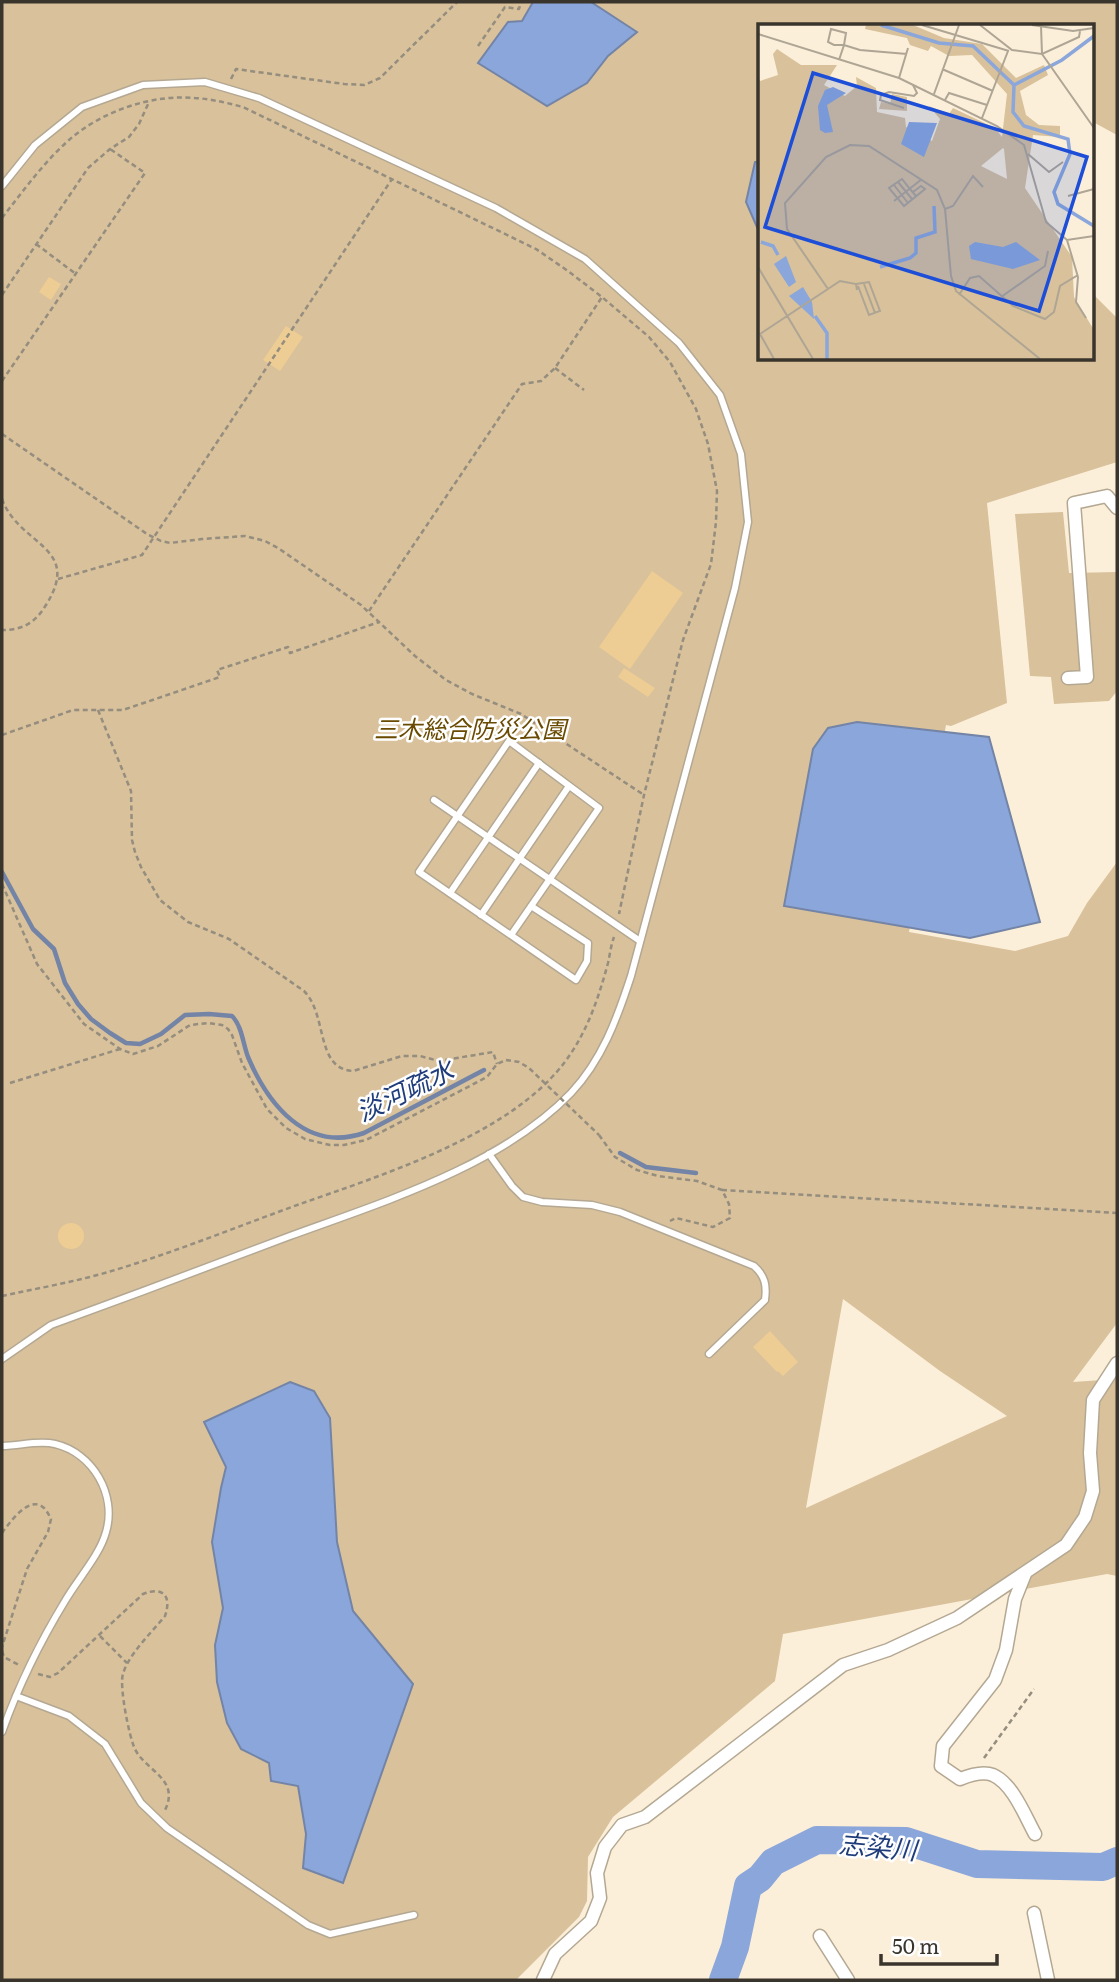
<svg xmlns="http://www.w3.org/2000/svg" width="1119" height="1982" font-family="Literata,'Noto Sans JP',serif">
	<rect width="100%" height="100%" fill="#fcefd9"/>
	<g fill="#d8c19b" fill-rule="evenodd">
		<path d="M2,2h1115v133l-24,-13v-96h-333v333h333v-65l24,24v144l-130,41 20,200 -56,23 -5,-1 -37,207 106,19 53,-15 19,-33 30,-41v461l-44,59 44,-3v197l-10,-2 -324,60 -8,47 -162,136 -25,40 -1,44 -8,16 -63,63h-514zM843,1299l97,72 67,45 -201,92z"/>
		<polygon points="1063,512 1069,573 1117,572 1117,691 1109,701 1054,704 1051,677 1030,676 1015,514"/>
	</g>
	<g fill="#8ba6da" stroke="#7384a6" stroke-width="2">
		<polygon points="533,2 591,2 637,32 608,56 587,83 547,106 478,63 508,22 522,21"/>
		<polygon points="760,161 760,234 746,202 755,162"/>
		<polygon points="857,722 989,737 1040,922 970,938 784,906 813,749 828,728"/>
		<polygon points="290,1382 314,1391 330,1418 337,1542 353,1611 413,1684 343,1883 303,1868 306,1834 298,1786 271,1781 269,1763 241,1749 227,1723 217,1682 215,1645 223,1608 212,1542 221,1488 226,1467 204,1422"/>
	</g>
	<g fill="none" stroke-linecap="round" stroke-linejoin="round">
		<g stroke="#7384a6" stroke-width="4.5">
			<path d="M2,872l31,57 21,20 11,34 13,21 13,15 19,14 16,10 14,1 21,-10 24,-19 24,-1 23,2c10,10 11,28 16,41 20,47 58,96 116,76l120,-63"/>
			<polyline points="620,1153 646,1167 696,1173"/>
		</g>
		<polyline stroke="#8ba6da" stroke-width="28" points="723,1980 735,1947 748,1886 760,1878 773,1862 817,1840 906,1841 977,1864 1103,1867 1117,1861"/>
	</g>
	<g fill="#eecd94">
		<polygon points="49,277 61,284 51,300 39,292"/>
		<polygon points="286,326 303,337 280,371 263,360"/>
		<polygon points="652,571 683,593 630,669 599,647"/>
		<polygon points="624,668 655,688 648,697 618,677"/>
		<circle cx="71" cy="1236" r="13"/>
		<polygon points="770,1331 798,1362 783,1376 778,1371 777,1372 753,1347"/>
	</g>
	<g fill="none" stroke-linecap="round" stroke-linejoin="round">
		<defs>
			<g id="lane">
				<path d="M2,186l33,-41 47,-38 61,-22 62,-3 54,16 237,110 89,51 94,84 41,52 21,59 7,68 -13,66 -104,388c-14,43 -29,84 -60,117 -70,73 -188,109 -281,143 -80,30 -159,60 -239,89l-49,34"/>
				<polyline points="434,800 640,941"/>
				<polyline points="450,893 539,763"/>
				<polyline points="481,915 569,786"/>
				<polyline points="511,935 599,808 509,741 419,872 576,980 587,961 588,943 531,906"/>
				<path d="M489,1154l23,32 11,11 19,5 50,3 28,7 134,54c11,10 13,19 11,34l-56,54"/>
				<path d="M2,1446c18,0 36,-6 53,-2 38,9 62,51 51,88 -6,23 -29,48 -41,69 -25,41 -47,86 -63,131"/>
				<polyline points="16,1696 69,1716 105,1744 141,1803 167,1828 308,1925 330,1934 414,1915"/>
			</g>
			<g id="street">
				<polyline points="1068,678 1087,677 1074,503 1107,496 1117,508"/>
				<path d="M1025,1574l-10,25 -9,51 -11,30 -52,66 -2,20 19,13c10,-4 23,-8 33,-4 20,9 32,41 42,59"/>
				<polyline points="1034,1913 1048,1980"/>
				<polyline points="820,1936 848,1980"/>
				<polyline points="543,1980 555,1954 591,1921 600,1898 597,1873 605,1847 622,1825 645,1817 843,1665 888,1650 957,1618 1066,1545 1085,1517 1093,1491 1090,1453 1093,1400 1117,1363"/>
			</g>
		</defs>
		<use href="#lane" stroke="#b4a893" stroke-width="9"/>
		<use href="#street" stroke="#b4a893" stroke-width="15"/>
		<g stroke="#958d7e" stroke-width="2.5" stroke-dasharray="5 3.5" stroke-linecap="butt">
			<polyline points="478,46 505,7 519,9 521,2"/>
			<polyline points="231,79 236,69 344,84 364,85 380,78 457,2"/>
			<path d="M2,218c21,-27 42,-56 67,-78 33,-29 83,-46 126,-42 17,1 32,5 48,9l293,142 32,22 34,26 47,40 21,25 26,47 12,35 9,47 -1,31 -5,42 -28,76 -39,155 -25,119"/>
			<polyline points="36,244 76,274"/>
			<polyline points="2,295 88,168 110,149 129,137 139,124 149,102"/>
			<polyline points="555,368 584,390"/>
			<polyline points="2,381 145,173 110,149"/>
			<polyline points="2,434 147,534 161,541 170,543 202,539 245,536 265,541 278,548 361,605 415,656 446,680 472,694 521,714 644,795"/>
			<path d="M2,499c17,47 81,47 44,106 -11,18 -23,25 -44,25"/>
			<polyline points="58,579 142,555 392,179"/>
			<polyline points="369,611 522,384 541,381 555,368 602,297"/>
			<path d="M98,710l33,81 1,49 3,12 6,15 19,33 28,22 41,17 75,52c24,24 11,78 49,80l49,-15h18l19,5 54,-9 4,12"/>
			<polyline points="2,735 73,710 123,710 220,677 217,670 288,647 290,653 379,622"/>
			<polyline points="2,884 37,964 84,1024 120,1049 133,1054 158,1046 190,1025 208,1023 222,1025 228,1029 232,1035 242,1063 267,1109 286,1128 305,1139 330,1145 344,1145 366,1140 487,1077 497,1064 506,1060"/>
			<polyline points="10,1083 120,1049"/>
			<polyline points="599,1135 615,1157 637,1170 658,1176 697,1181 722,1190 729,1204 730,1218 713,1227 676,1218 670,1221"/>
			<polyline points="722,1190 1117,1213"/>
			<path d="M2,1296c37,-8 77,-15 113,-26 63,-19 124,-44 185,-66 80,-28 195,-65 253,-128 30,-32 44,-72 55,-113 2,-9 3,-18 6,-26"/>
			<path d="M2,1533c8,-11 28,-39 42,-25 3,3 5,7 7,11l-3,13 -21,37 -25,78"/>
			<polyline points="100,1636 127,1663"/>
			<polyline points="2,1651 4,1657 19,1665"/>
			<path d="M38,1674l12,3 8,-4 85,-79c20,-8 29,2 22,22 -13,16 -37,39 -42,58 -4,11 6,63 12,75 10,22 47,30 29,63"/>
			<polyline points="984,1758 1034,1689"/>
		</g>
		<use href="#lane" stroke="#fff" stroke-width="6"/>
		<use href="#street" stroke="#fff" stroke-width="12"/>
		<polyline stroke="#958d7e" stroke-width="2.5" stroke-dasharray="5 3.5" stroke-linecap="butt" points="506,1060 519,1062 529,1068 599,1135"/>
	</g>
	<g text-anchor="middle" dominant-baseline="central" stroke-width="5" stroke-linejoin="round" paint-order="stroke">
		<g font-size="24" font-style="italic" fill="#694a00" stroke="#fefefe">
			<text x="470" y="727">三木総合防災公園</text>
		</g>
		<g font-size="26" font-style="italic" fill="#203d7b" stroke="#fefefe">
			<text transform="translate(404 1089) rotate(-26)">淡河疏水</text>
			<text transform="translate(878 1845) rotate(5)">志染川</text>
		</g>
	</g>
	<g transform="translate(758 24)">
		<rect width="336" height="336" fill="#fcefd9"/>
		<path d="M108,1h47l31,13 38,6 34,34 28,-13 4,10 -28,16 6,24 13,10 21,1v11l-27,-2 -8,53 47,69 2,40 20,33v29h-336v-283l2,5 18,-6 -5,-21 4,-5 24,16h36l-13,20 21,11 12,-10 -1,-9 20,11 1,24 28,6 1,9 26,14 8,-22 -11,-13 20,8 4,-6 42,20 7,9 5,-43 -35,-39 -23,1 -18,-10 -3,5 -18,-6 -3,-7 -42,-9zM245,124l1,1 3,30 -26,-13zM134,70l15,3v14l-28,-2 2,-7 9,2z" fill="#d8c19b" fill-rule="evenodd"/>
		<path d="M75,63l13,6 -19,12 6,27 -8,1 -5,-3 -2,-24 7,-16zM151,98l28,1 -13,34 -23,-13zM217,218l28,5 13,-5 24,18 -27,9 -42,-10 -2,-13zM28,232l10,26 -7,5 -15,-23zM45,263l9,15 2,17 -25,-23z" fill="#8ba6da"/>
		<path fill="none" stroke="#8ba6da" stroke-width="3.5" d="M123,1l58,18 34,3 41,39M256,61l-1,27 11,14 44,13 2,15 -16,38 4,12 36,22M256,61l48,-25 32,-24M3,218l12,4 5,9M122,243l30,-9 6,-5v-15l19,-6 -1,-26M57,292l12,17v26"/>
		<path fill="none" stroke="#aea594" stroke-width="2" d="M164,1l87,26M222,1l32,25 30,4 37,-17 1,-6M274,1l41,6 21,-3M283,2l1,28 52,74M0,10l141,44 98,48 27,19 22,77 21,18 27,-4M81,36l5,-15 2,-12 -15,-4 -3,13 6,3h10l16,5 47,4M184,45l51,22M141,54l9,-30M176,70l25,-69M187,76l4,-7 38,12M146,84l-24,-8 1,-5 8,-3 25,4 3,-3 -4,-8M224,94l26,-67M270,130l21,18 14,-10M140,158l14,17M136,161l14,18M155,168l8,-6 4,3 -21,17 -15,-18 13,-9 8,10 6,7M310,172l26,-7M136,177l28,-22M187,185l8,-3 20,-30 10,11M309,216l11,37 -2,25 10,16M0,243l55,92M98,260l13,-2 11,29 -11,4 -11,-29M106,260l11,29M70,265l-41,-60 -2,-26 41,-46 24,-12 19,1 68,44 8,19 6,67 5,15 84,68M201,271l11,-17 9,-2 34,30 32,13 9,-7 6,-26 18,-11M243,273l44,-31 3,-15M16,335l-14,-25 80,-53 16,3 1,6"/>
		<path fill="#1d4ed8" fill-opacity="0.15" stroke="#1d4ed8" stroke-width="3.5" d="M55,49l274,84 -48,154 -274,-84z"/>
		<rect width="336" height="336" fill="none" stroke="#3a352c" stroke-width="3.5"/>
	</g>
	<rect width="1119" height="1982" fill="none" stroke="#3a352c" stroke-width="7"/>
	<path d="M881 1954v10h116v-10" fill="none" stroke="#3a352c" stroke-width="3.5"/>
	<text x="892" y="1954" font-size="21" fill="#3a352c" stroke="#fefefe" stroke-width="5" paint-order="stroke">50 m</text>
</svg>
